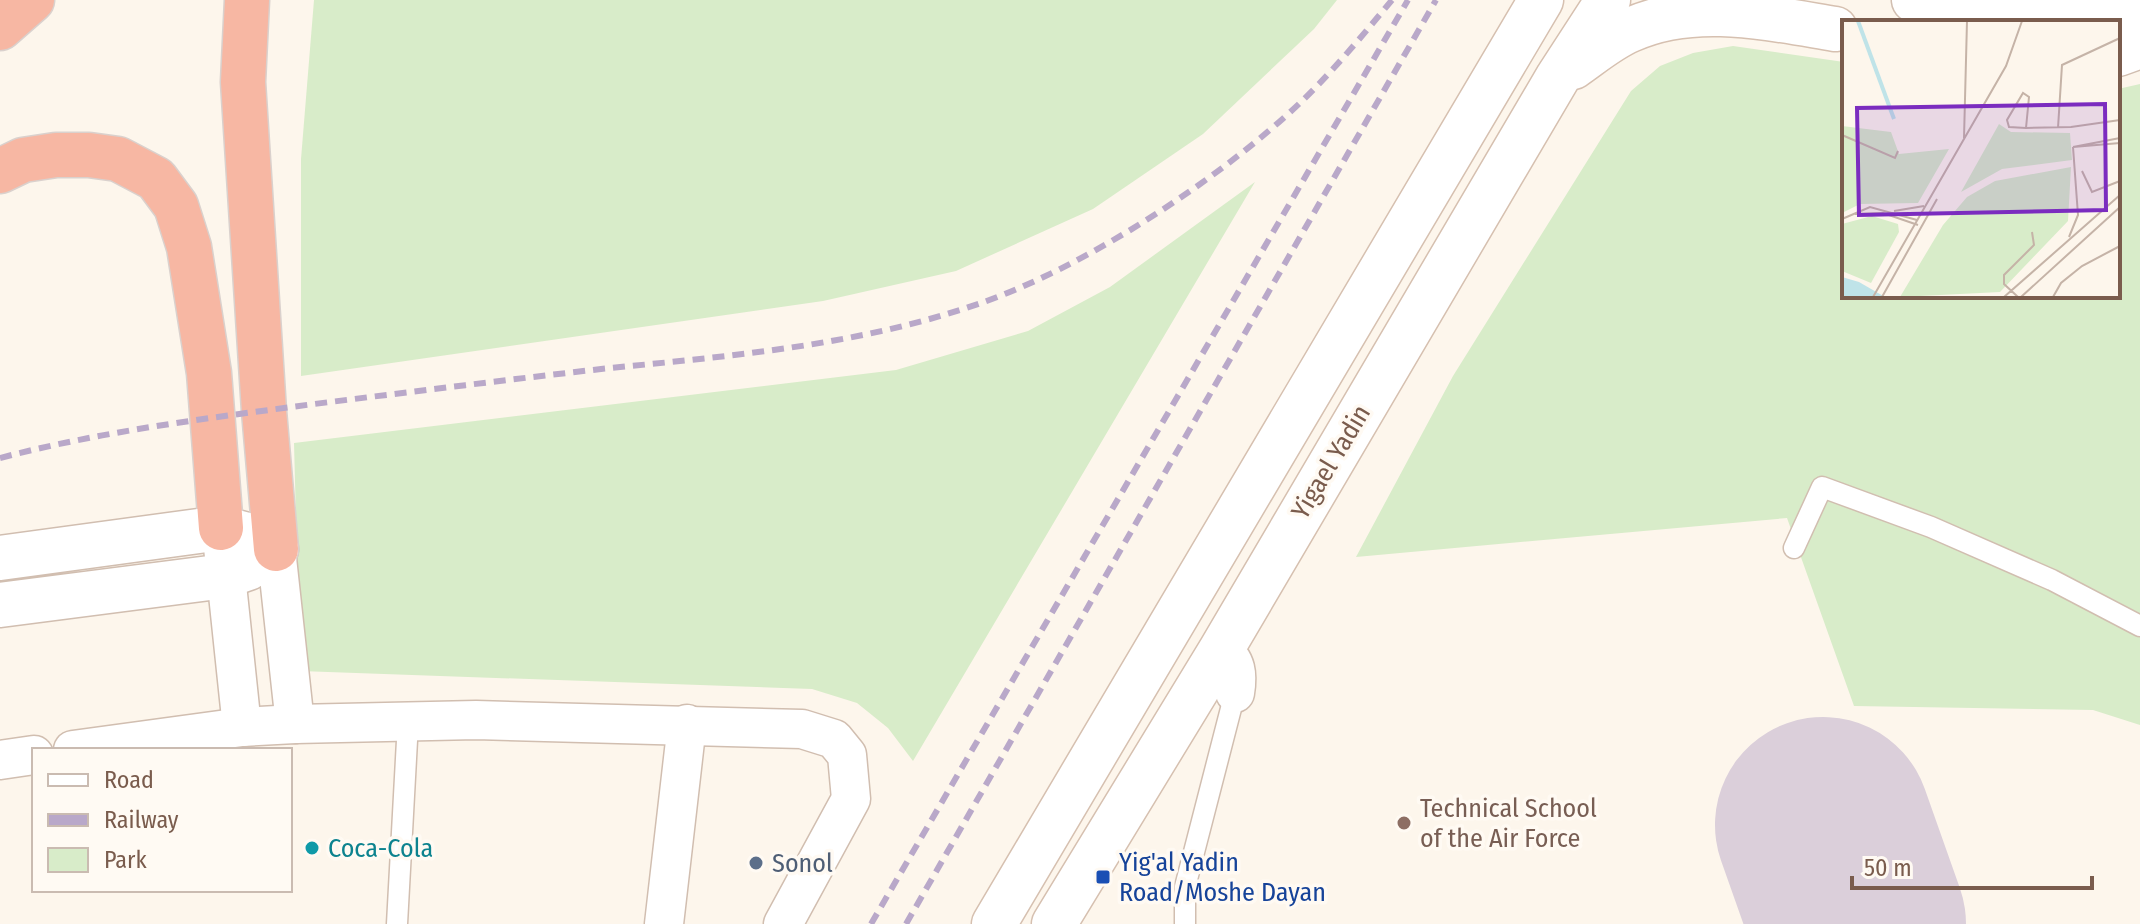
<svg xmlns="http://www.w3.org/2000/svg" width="2140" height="924" font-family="'Fira Sans Condensed',sans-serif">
	<rect width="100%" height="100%" fill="#fdf6ec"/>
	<g fill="#d8ecc9">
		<polygon points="314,0 1337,0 1314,29 1203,134 1093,209 956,271 823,301 301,376 301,159"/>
		<polygon points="1733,46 1844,62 1844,296 2118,296 2118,89 2140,84 2140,725 2093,710 1854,706 1787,518 1356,557 1453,376 1631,91 1660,66 1693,53"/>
		<polygon points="1255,182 913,761 888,728 857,703 812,689 300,671 294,443 896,370 1028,331 1110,287"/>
	</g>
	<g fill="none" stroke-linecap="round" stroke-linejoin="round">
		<polyline stroke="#dbcfda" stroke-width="216" points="1823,825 1858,924"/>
		<defs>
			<g id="service">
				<polyline points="1794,548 1822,487 1931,527 2052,580 2140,626"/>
				<polyline points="397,924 408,722"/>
				<polyline points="1185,924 1185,887 1235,693"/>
			</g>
			<g id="minor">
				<polyline points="221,528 242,727"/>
				<polyline points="276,549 295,724"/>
				<path d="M1221,650c16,10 17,25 14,43"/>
				<polyline points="73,750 242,727 295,724 476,720 802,729 834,739 847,755 851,799 783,924"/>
				<polyline points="0,760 34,755"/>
				<polyline points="664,924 687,724"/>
			</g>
			<g id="tertiary">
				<path d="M1914,0c45,14 116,20 163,17 21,-2 42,-6 63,-8"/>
				<polyline points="2118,54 2140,46"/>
				<polyline points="0,558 221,528 251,536 276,549 248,568 225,576 0,605"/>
			</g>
			<g id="secondary">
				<path d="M1573,67c19,-13 36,-28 57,-37 64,-29 138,-12 205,-1"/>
				<polyline points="994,924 1541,0"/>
				<polyline points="1054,924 1221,650 1558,77 1608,0"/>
			</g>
			<g id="motorway">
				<polyline points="247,0 243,82 264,411 276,549"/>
				<polyline points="0,28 32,0"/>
				<polyline points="0,171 23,160 56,155 89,155 118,159 156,179 176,206 189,247 209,373 221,528"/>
			</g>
		</defs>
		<use href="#service" stroke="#d1beb0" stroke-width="23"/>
		<use href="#minor" stroke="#d1beb0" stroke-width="41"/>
		<use href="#tertiary" stroke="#d1beb0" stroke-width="47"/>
		<use href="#secondary" stroke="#d6c0b0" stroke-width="47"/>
		<use href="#motorway" stroke="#dad1cd" stroke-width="47"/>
		<use href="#service" stroke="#fff" stroke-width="20"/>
		<use href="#minor" stroke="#fff" stroke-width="38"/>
		<use href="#tertiary" stroke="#fff" stroke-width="44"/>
		<use href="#secondary" stroke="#fff" stroke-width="44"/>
		<use href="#motorway" stroke="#f7b7a3" stroke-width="44"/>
		<g stroke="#b9a8c9" stroke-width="6" stroke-dasharray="12 8" stroke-linecap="butt">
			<path d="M0,458c103,-27 209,-40 314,-54 96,-12 191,-24 287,-35 128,-13 257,-23 380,-66 106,-37 239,-124 320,-201 33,-32 62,-67 91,-102"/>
			<polyline points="871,924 1408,0"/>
			<polyline points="906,924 1436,0"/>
		</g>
	</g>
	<circle fill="#8d6e63" stroke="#fffaf3" stroke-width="3" cx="1404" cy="823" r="8"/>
	<circle fill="#0f9aa8" stroke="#fffaf3" stroke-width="3" cx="312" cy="848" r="8"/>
	<circle fill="#5c6f8a" stroke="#fffaf3" stroke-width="3" cx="756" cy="863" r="8"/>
	<rect fill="#1a4fb4" stroke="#fffaf3" stroke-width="3" x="1095" y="869" width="16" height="16" rx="4"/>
	<g text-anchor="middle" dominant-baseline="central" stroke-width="7" stroke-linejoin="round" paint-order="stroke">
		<g font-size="26" fill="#7a5c4d" stroke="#fffaf3">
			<text transform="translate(1331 462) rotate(-59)">Yigael Yadin</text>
		</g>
		<g font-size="26" fill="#785e54" stroke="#fffaf3" text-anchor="start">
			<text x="1420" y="808">Technical School<tspan x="1420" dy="30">of the Air Force</tspan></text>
		</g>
		<g font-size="26" fill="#0d838f" stroke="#fffaf3" text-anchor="start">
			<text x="328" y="848">Coca-Cola</text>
		</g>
		<g font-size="26" fill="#164399" stroke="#fffaf3" text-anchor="start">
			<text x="1119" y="862">Yig'al Yadin<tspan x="1119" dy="30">Road/Moshe Dayan</tspan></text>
		</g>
		<g font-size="26" fill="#4e5e75" stroke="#fffaf3" text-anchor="start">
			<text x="772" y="863">Sonol</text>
		</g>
	</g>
	<g transform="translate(1842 20)">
		<rect width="278" height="278" fill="#fdf6ec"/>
		<path d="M157,104l12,8 59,1 2,27 -70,9 -41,23zM0,106l49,6 8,22 50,-5 -31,54 -58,1 -18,9zM229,147l-3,54 -68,71 -100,5 43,-72 24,-28 28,-16z" fill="#d8ecc9"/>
		<path d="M30,196l26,8 1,8 -28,51 -29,-12v-47z" fill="#d8ecc9"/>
		<path d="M0,257l17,5 26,15h-43z" fill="#bfe3e8"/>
		<path fill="none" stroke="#bfe3e8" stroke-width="4" d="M16,1l36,98"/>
		<path fill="none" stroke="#c5b3a7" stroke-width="2" d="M184,108l3,-31 -6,-4 -16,27 2,7 17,1 45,-1 49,-7M216,108l4,-63 58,-27M0,115l53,23 3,-7M122,118l3,-117M231,127l47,-9M231,127l47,-4M240,151l10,21 28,-11M52,191l30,-5M13,194l28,-1 35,12M0,199l28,-12 47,13M227,217l9,-22 -5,-68M31,277l133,-231 16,-45M40,277l55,-98M162,277l116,-102M176,277l-14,-13v-9l30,-30 -2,-13M179,277l99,-90M211,277l8,-14 21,-17 38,-20"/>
		<path fill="#7b2cbf" fill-opacity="0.15" stroke="#7b2cbf" stroke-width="4" d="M263,84l1,106 -247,5 -2,-107z"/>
		<rect width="278" height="278" fill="none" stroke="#7a5c4d" stroke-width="4"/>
	</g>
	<rect x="32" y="748" width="260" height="144" fill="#fffaf3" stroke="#cabbb1" stroke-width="2"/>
	<rect x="48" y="774" width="40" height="12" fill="#ffffff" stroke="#cabbb1" stroke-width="2"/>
	<text x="104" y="788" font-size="24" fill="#7a5c4d">Road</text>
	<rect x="48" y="814" width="40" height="12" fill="#b9a8c9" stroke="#cabbb1" stroke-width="2"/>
	<text x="104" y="828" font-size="24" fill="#7a5c4d">Railway</text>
	<rect x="48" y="848" width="40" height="24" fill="#d8ecc9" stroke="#cabbb1" stroke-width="2"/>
	<text x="104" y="868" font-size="24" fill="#7a5c4d">Park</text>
	<path d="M1852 876v12h240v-12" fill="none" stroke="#7a5c4d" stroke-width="4"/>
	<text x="1864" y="876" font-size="24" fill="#7a5c4d" stroke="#fffaf3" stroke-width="6" paint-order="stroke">50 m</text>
</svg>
